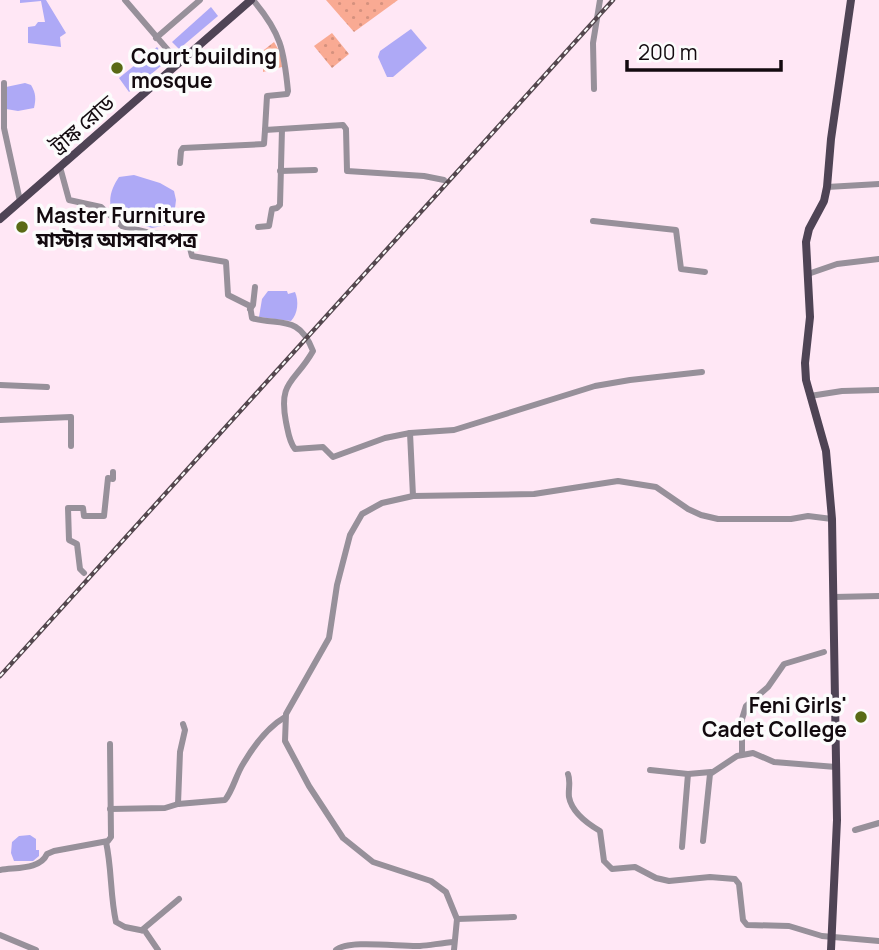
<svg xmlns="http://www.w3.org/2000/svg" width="879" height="950" font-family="Manrope,'Noto Sans Bengali',sans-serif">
	<defs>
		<pattern id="park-dots" width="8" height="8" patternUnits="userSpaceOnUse" patternTransform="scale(1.75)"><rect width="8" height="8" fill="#f9aa93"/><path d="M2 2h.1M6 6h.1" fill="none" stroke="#d5917e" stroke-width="1.8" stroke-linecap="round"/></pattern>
	</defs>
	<rect width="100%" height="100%" fill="#ffe7f5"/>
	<g fill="url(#park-dots)">
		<polygon points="326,0 398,0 354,32"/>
		<polygon points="332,33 349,54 332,68 314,46"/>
		<polygon points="274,42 281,54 282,67 263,72 263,63 252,62 255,57"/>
	</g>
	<g fill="#aea9f6">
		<polygon points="20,0 46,0 66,33 60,37 61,47 28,43 28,27 35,26 38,22 45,22 41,1 20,3"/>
		<polygon points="211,7 218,16 179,49 172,42"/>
		<polygon points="411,29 427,48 393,77 387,77 378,57 380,51"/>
		<polygon points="157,47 165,58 161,66 129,92 119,78"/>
		<path d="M25,83l6,2c5,8 5,14 3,23l-16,3 -12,-2v-22z"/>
		<path d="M134,175l26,8 14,8 2,9 -3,24 -21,4 -23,-7 1,-4 -5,-1 -1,3c-20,-7 -15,-28 -5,-42z"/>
		<path d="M268,291h19l1,3 7,-2c4,9 3,22 -4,29l-32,-4 3,-18z"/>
		<polygon points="30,835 36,839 36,850 39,850 39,856 33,861 14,861 11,853 12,842 19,836"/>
	</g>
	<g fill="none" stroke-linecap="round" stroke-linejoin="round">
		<g stroke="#97909a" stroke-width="6">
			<polyline points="125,0 179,63"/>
			<path d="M253,0c28,33 31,50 35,91l-1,3 -20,2 -2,34 78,-5 3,4 1,42 77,5 20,4"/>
			<polyline points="156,38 200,0"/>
			<polyline points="4,83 4,128 20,201"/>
			<polyline points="594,89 593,43 600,0"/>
			<polyline points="180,163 181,151 183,148 264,144 265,130"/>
			<path d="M60,167l9,33 32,7 21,19 28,7 34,3 4,4 4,16 34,6 2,33 22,11 2,12c27,8 47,-4 61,33 -18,32 -35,29 -27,71 2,9 3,20 9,27l28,-2 10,10 52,-19 25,-5 44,-3 141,-44 35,-6 72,-8"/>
			<polyline points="280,171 315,170"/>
			<polyline points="827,187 879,184"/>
			<polyline points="593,221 676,230 681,269 705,272"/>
			<polyline points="258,227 269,226 272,209 277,208 280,205 282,129"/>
			<polyline points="808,274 837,264 879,259"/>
			<polyline points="250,309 253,305 255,287"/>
			<polyline points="0,385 47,387"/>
			<polyline points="810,396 842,391 879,390"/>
			<polyline points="0,420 71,417 71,446"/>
			<polyline points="410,433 413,496"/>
			<polyline points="84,573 80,569 77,544 69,540 68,508 83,508 84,516 104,516 108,478 113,479 113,472"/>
			<polyline points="834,597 879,596"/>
			<polyline points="742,754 742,719 746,706 768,687 784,664 824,652"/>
			<polyline points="650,770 688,774 711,772"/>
			<path d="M568,774c3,8 0,15 1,23 3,16 19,27 31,34l4,30 8,8 23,-2 21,11 13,3 41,-4 25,2 4,5 4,36 4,5 42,1 33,10 57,5"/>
			<polyline points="178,804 180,752 185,730 183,724"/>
			<path d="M110,809l55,-1 13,-4 47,-4c8,-10 11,-25 18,-36 10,-17 25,-37 42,-47"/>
			<polyline points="855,830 879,823"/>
			<polyline points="703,841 710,774 737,756 753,753 774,762 836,767"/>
			<path d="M106,842c6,27 4,53 10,80l9,5 20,4 13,19"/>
			<polyline points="682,847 688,774"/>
			<path d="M0,870c15,-3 40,0 47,-16l7,-3 54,-10 3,-4 -1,-93"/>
			<polyline points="457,919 514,917"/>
			<polyline points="142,930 179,899"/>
			<polyline points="0,935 36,950"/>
			<path d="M336,950c12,-11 65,-3 84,-4 11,-1 22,-3 34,-4"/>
			<polyline points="454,950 457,919 446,892 431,881 373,862 343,838 309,786 285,741 286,714 329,638 337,585 350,535 362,514 382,503 413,496 534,494 618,481 656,487 688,509 701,515 718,519 791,519 808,516 832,519"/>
		</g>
		<g stroke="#4f4455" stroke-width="8">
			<polyline points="0,219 251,0"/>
			<polyline points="831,950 837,820 832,519 826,451 806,380 805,363 810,317 806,242 809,229 824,201 827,187 831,139 851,0"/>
		</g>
		<defs>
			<polyline id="rail" points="0,676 613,0"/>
		</defs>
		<use href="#rail" stroke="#54474e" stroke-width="4.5"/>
		<use href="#rail" stroke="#fcfcfc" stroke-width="2" stroke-dasharray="5" stroke-linecap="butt"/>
	</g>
	<g fill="#596a15" stroke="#fcfcfc" stroke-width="2.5">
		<circle cx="117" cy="68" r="7"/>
		<circle cx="22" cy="227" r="7"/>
		<circle cx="861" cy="717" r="7"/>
	</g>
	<g text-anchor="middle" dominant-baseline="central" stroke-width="7" stroke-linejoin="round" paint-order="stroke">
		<g font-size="21" font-weight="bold" fill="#130a0f" stroke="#fcfcfc" text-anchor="start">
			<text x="131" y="56">Court building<tspan x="131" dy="24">mosque</tspan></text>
			<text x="36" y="215">Master Furniture<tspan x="36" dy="24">মাস্টার আসবাবপত্র</tspan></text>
			<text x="847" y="705" text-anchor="end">Feni Girls'<tspan x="847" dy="24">Cadet College</tspan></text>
		</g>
		<g font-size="21" fill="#130a0f" stroke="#fcfcfc">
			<text transform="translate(82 124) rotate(-41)">ট্রাঙ্ক রোড</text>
		</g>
	</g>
	<path d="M627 60v10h154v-10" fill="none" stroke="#130a0f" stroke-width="3.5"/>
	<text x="638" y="60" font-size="21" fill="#130a0f" stroke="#fcfcfc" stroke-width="5" paint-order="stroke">200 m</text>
</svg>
